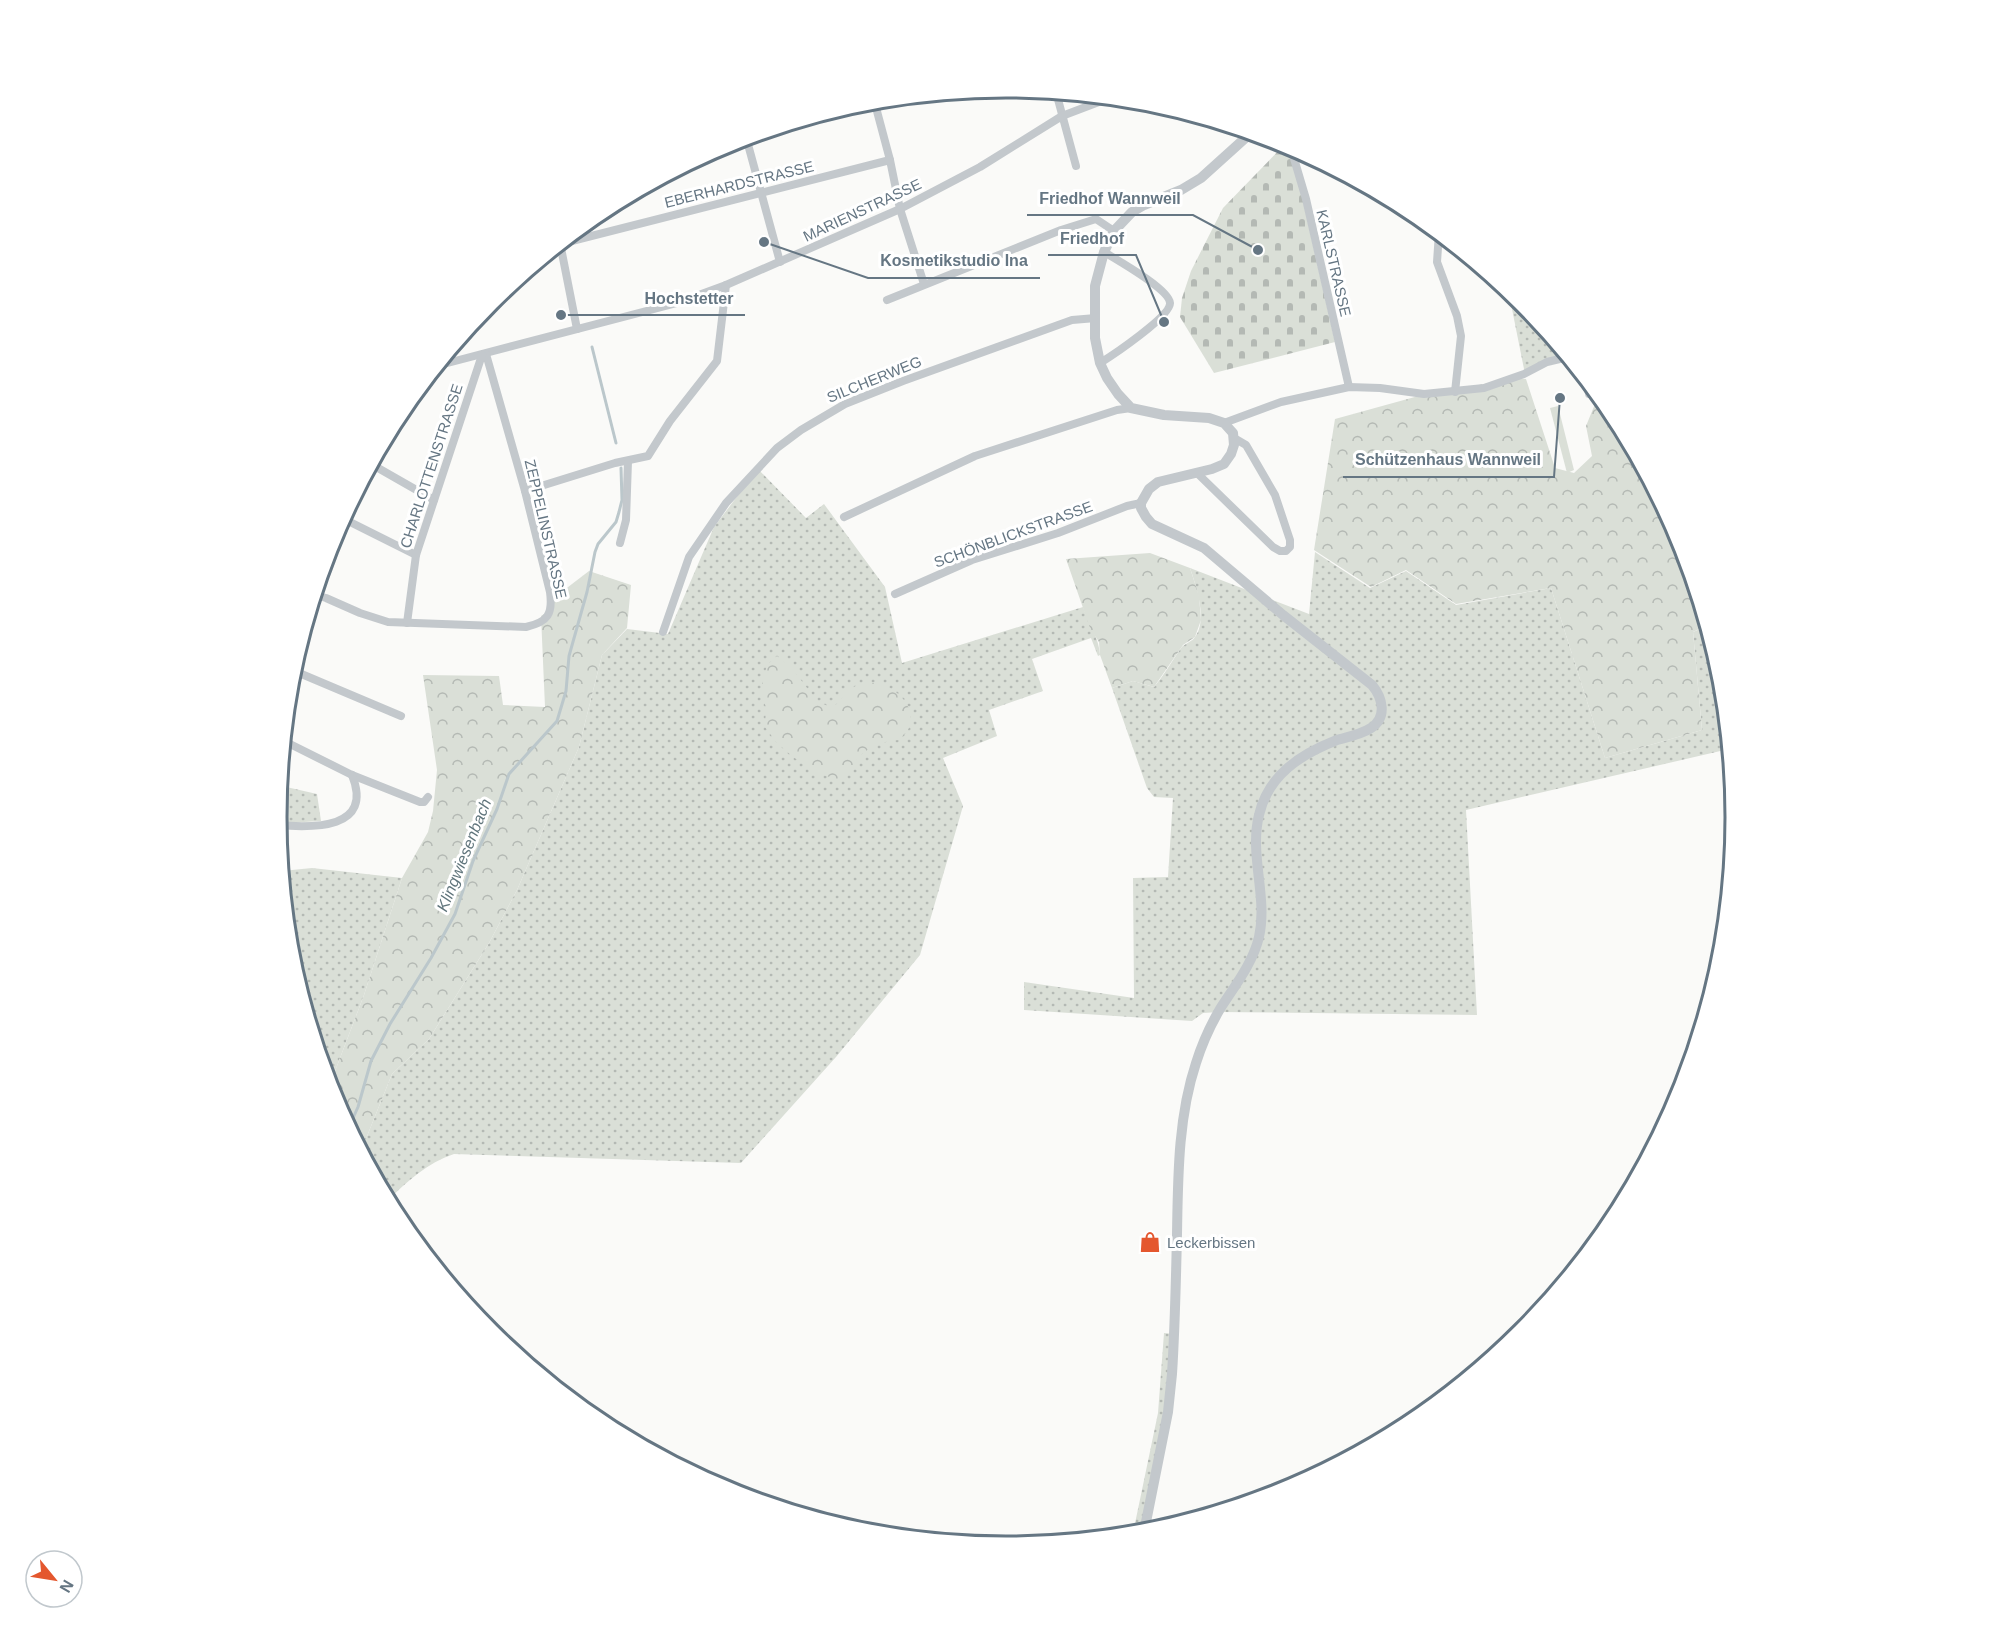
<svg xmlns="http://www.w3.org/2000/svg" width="2012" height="1633" font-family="Arial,sans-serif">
	<defs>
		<pattern id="grass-dots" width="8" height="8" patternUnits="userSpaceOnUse" patternTransform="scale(1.5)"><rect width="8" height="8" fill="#dadfd7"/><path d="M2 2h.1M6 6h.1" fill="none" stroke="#b4b9b4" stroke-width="1.8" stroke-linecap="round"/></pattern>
		<pattern id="forest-crowns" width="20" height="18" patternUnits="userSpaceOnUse" patternTransform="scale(1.5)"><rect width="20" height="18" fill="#dadfd7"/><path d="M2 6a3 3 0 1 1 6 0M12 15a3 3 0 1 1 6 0" fill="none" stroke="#b4b9b4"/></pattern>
		<pattern id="cemetery-stones" width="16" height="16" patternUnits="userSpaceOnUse" patternTransform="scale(1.5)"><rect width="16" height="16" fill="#dadfd7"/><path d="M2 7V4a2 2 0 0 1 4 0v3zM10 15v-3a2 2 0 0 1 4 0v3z" fill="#b4b9b4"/></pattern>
	</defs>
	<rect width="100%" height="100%" fill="#fafaf8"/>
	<g fill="url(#grass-dots)">
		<polygon points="1508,289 1522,301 1566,354 1525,374"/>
		<path d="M758,469l48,49 18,-14 61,83 17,76 181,-56c6,17 16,31 17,48l-2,1 -7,-18 -59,21 11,32 -54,19 8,26 -54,22 20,48 -43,149 -84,102 -95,106 -287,-9c-27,9 -46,27 -66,46l-27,-49 31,-77 37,-35 60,-96 28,-53 62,-143 23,-92 25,-26 41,5 46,-107z"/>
		<path d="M1315,552l55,36 36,-17 50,34 95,-17 54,170 97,-28 -9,-98 14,-6 15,49 7,74 -263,61 11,205 -258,-3 -16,1 -11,8 -168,-11v-28l110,16 -1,-120 35,-1 5,-79 -19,-1 -7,-9 -35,-100 21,-7 21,6c10,-12 18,-26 27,-39 4,-5 11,-6 14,-11 13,-17 1,-51 -5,-69l119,46z"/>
		<polygon points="282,786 317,794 321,821 288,823"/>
		<polygon points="312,868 402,878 364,995 329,1087 290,958 282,871"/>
		<polygon points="1164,1333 1175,1334 1172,1374 1144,1532 1133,1533 1158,1413"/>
	</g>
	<g fill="url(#forest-crowns)">
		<polygon points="1518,378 1526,379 1555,468 1574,473 1592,456 1586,426 1595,404 1612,411 1680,538 1707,625 1693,632 1702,730 1605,758 1551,588 1456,604 1406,570 1371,587 1314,550 1335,419 1422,395"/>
		<polygon points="1150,553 1190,568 1199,596 1201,620 1195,637 1183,645 1154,687 1133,681 1112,688 1100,655 1099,642 1090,628 1066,559"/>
		<polygon points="589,571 631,585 627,628 602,655 579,747 517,890 489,943 429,1039 392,1074 361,1151 332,1095 329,1087 364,995 402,878 428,832 433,811 437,770 423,675 499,676 503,705 545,707 541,616 547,612 555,597"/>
		<path d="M777,656l14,11 26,34 15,7c8,-6 13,-16 20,-20 24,-16 65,8 58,37 -1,5 -7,11 -11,15 -27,2 -41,13 -53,37l-10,2 -16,-5 -27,-17 -17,-15 -11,-15 1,-20 -6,-15 7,-27z"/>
	</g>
	<polygon fill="url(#cemetery-stones)" points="1286,143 1295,166 1335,342 1214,373 1180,317 1182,298 1191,271 1223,208"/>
	<polygon fill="#dadfd7" points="1558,406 1574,470 1567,473 1550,408"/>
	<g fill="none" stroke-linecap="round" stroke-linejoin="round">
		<g stroke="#bbc7cb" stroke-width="3">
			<polyline points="592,347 616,443"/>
			<polyline points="349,1127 358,1107 371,1061 390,1024 431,958 455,914 473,861 497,809 509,774 557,721 566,691 569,656 587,592 595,552 598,544 616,522 619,512 622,500 621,468"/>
		</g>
		<g stroke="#c3c8cc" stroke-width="8">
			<polyline points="1056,92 1076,166"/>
			<polyline points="874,100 890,160 900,209 924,284"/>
			<polyline points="746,137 780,262"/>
			<polyline points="1290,145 1306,199 1349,387"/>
			<polyline points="1439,233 1437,262 1457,316 1461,336 1455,392"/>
			<polyline points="560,243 577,329"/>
			<polyline points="560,244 890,160"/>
			<polyline points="887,300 1061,230 1096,219 1114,231"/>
			<path d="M1100,363c13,-8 71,-47 70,-60 -1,-14 -53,-43 -66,-51"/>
			<polyline points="436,366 677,303 726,285 900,209 980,167 1062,116 1112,97"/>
			<polyline points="1586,378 1589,394"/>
			<polyline points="1224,423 1281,402 1349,387 1380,388 1424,394 1484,388 1524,374 1547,362 1568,357"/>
			<polyline points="371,464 434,500"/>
			<polyline points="1197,473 1273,547 1280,551 1286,551 1290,547 1290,540 1275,495 1246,445 1234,438"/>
			<polyline points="525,491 615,463 648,456 670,421 717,361 726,285"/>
			<polyline points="844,517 975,456 1117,410 1131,408"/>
			<polyline points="342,518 416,555"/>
			<polyline points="620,543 626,520 628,461"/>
			<polyline points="895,594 972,560 1058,533 1127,506 1141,503"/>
			<path d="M315,595l11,3 34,15 28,9 138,5c22,-5 27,-13 24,-35l-25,-101 -39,-137"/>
			<polyline points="407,623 416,555 482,355"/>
			<polyline points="663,632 689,557 726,503 777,448 801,430 845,404 903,381 1072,320 1096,318"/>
			<polyline points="292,670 401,716"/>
			<polyline points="284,741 352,775 420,802 424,802 428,797"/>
			<path d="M277,825c36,3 97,5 75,-50"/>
		</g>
		<path stroke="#c3c8cc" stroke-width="10" d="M1144,1532l24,-120 4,-38c3,-47 4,-94 5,-140 1,-57 1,-117 19,-171 6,-19 14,-37 24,-54 14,-22 33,-46 39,-72 9,-40 -10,-82 0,-122 9,-40 42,-61 78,-75 11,-3 25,-6 34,-12 17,-11 11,-31 1,-43l-89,-70 -79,-67 -52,-24 -6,-7 -5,-9v-5l8,-14 9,-7 54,-13 12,-5 7,-10 3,-9 -1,-12 -9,-10 -15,-5 -45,-3 -33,-7 -13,-14 -11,-16 -7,-15 -5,-25v-52l9,-34 10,-21 18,-19 12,-7 37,-15 20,-12 51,-46"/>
	</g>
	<defs>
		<symbol id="shop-bare" viewBox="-9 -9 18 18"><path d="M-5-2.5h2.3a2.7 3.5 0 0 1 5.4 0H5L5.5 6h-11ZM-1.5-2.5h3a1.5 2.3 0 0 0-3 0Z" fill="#e4572e" stroke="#fff" stroke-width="2.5" paint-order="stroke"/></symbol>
	</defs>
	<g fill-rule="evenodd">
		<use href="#shop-bare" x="1135" y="1227" width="30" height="30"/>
	</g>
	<g text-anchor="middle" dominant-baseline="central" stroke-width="6" stroke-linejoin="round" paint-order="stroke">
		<g font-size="15" fill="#657683" stroke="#fff">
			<text transform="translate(739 184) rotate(-14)">EBERHARDSTRASSE</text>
			<text transform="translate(862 210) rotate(-25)">MARIENSTRASSE</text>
			<text transform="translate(1334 263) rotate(77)">KARLSTRASSE</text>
			<text transform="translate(874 379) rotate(-22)">SILCHERWEG</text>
			<text transform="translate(431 466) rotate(-72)">CHARLOTTENSTRASSE</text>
			<text transform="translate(546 529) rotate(77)">ZEPPELINSTRASSE</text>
			<text transform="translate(1013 534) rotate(-20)">SCHÖNBLICKSTRASSE</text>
		</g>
		<g font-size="15" fill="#657683" stroke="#fff" text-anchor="start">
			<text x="1167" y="1242">Leckerbissen</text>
		</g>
		<g font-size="16" font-style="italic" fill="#60757c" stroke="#fff">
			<text transform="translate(464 855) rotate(-68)">Klingwiesenbach</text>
		</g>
	</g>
	<path d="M0 0H2012V1633H0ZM287 817a719 719 0 1 1 1438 0a719 719 0 1 1-1438 0Z" fill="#fff" fill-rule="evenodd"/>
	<path fill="none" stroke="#657683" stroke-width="3" d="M287 817a719 719 0 1 1 1438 0a719 719 0 1 1-1438 0Z"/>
	<path fill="none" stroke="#657683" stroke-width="2" d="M1258 250L1193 215H1027M1164 322L1136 255H1048M764 242L868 278H1040M561 315L632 315H745M1560 398L1554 477H1343"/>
	<g fill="#657683" stroke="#fff" stroke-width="2">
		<circle cx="1258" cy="250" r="6"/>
		<circle cx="1164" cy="322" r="6"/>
		<circle cx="764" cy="242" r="6"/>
		<circle cx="561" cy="315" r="6"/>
		<circle cx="1560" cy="398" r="6"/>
	</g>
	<g font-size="16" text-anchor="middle" font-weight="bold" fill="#657683" stroke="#fff" stroke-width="6" stroke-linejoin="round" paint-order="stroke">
		<text x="1110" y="204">Friedhof Wannweil</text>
		<text x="1092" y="244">Friedhof</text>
		<text x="954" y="266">Kosmetikstudio Ina</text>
		<text x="689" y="304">Hochstetter</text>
		<text x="1448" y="465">Schützenhaus Wannweil</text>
	</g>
	<g transform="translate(54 1579) rotate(120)"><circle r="28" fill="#ffffff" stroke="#c1c8cd" stroke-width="1.5"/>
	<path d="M0-4.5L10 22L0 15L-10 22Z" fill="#e4572e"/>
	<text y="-9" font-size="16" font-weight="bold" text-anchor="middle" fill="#657683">N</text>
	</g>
</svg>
